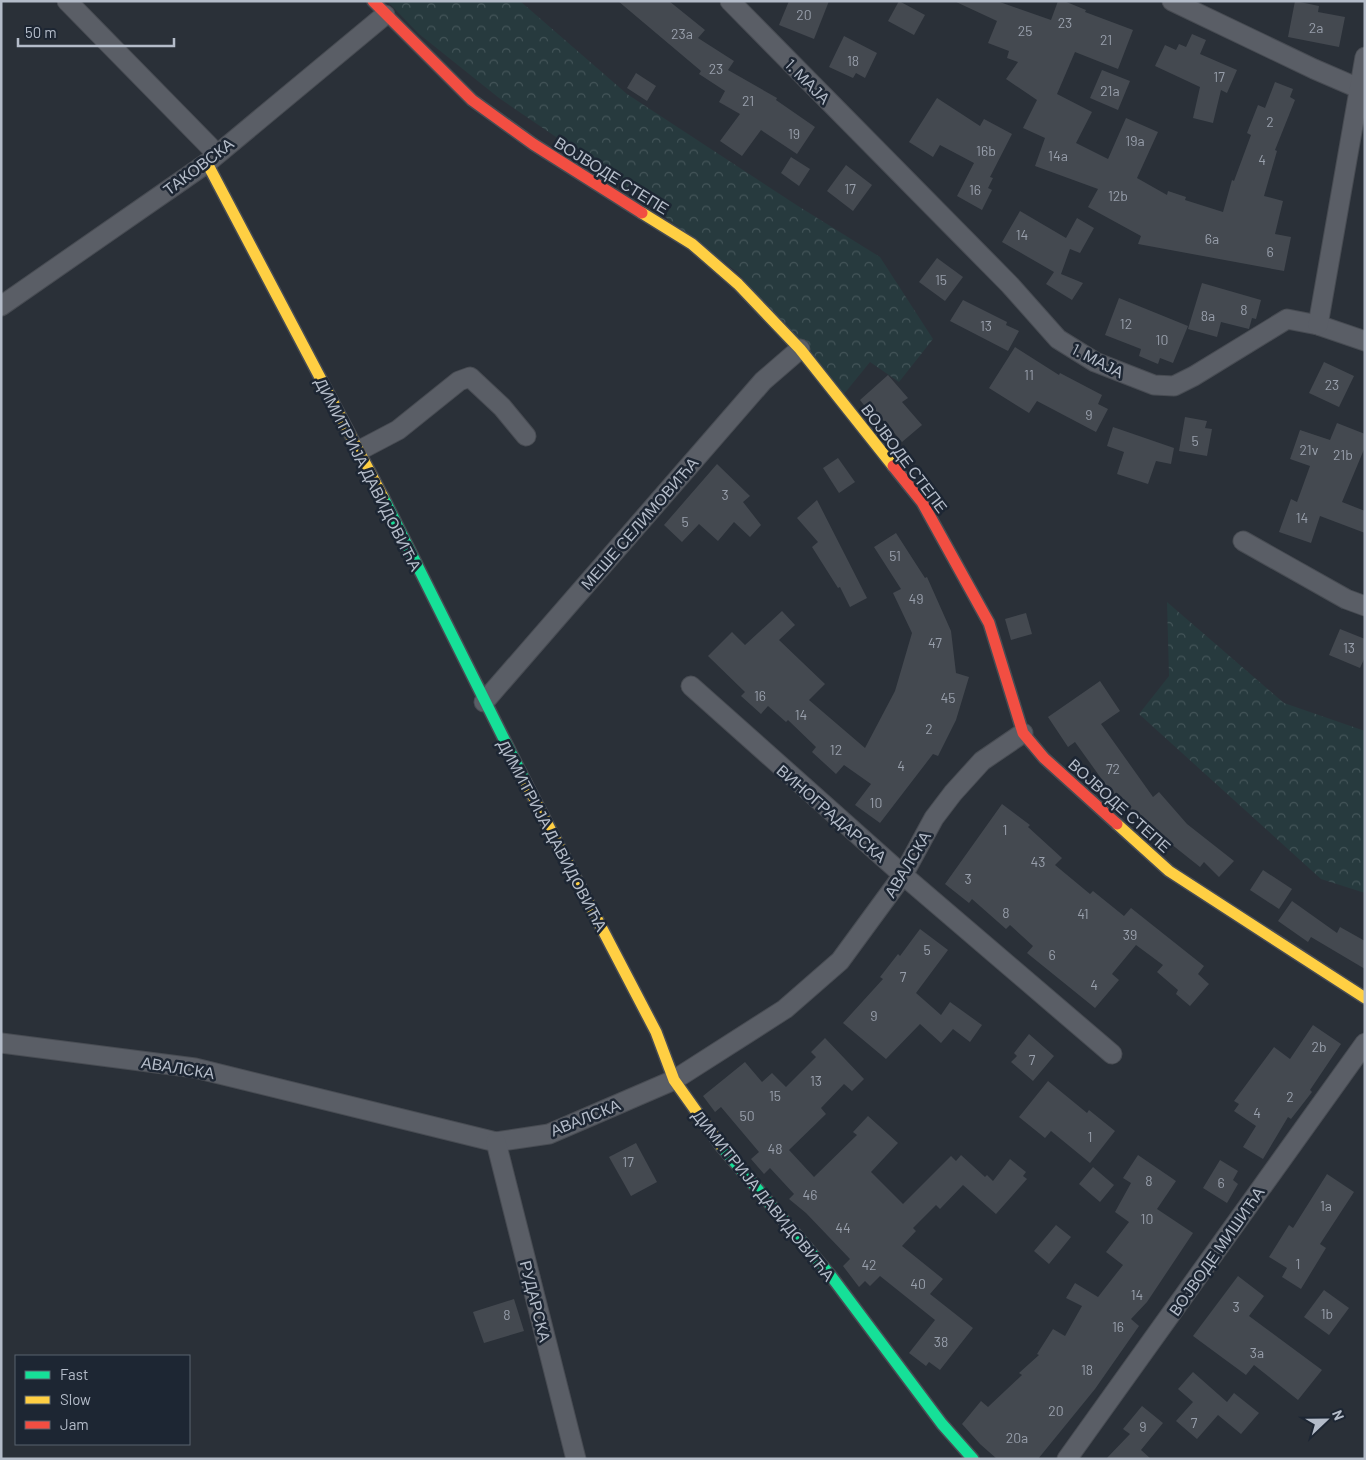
<svg xmlns="http://www.w3.org/2000/svg" width="1366" height="1460" font-family="Barlow,sans-serif">
	<defs>
		<pattern id="forest-crowns" width="20" height="18" patternUnits="userSpaceOnUse" patternTransform="scale(1.25)"><rect width="20" height="18" fill="#273a3e"/><path d="M2 6a3 3 0 1 1 6 0M12 15a3 3 0 1 1 6 0" fill="none" stroke="#445559"/></pattern>
	</defs>
	<rect width="100%" height="100%" fill="#2a3038"/>
	<g fill="url(#forest-crowns)">
		<polygon points="387,1 520,1 627,94 798,206 880,257 933,339 899,382 870,362 844,394 737,272 600,167 499,98 419,34"/>
		<polygon points="1167,602 1284,703 1365,731 1365,893 1321,879 1139,714 1169,676"/>
	</g>
	<g fill="#444950">
		<polygon points="618,1 669,1 705,30 698,38 734,61 728,70 777,98 776,100 815,127 797,154 761,130 742,156 720,141 740,114 719,102 725,91 699,74 701,71"/>
		<polygon points="789,1 829,1 814,39 779,25"/>
		<polygon points="899,1 925,15 914,35 888,21"/>
		<polygon points="954,1 997,1 1051,20 1058,1 1064,1 1086,10 1085,12 1133,30 1118,69 1075,52 1057,94 1092,112 1076,143 1108,159 1126,118 1158,132 1137,178 1167,195 1168,191 1186,197 1185,200 1223,212 1232,180 1234,181 1251,135 1247,133 1258,105 1265,108 1275,82 1293,89 1290,97 1295,100 1275,150 1277,151 1264,196 1283,201 1275,234 1291,237 1284,271 1138,244 1141,236 1088,207 1098,189 1035,166 1045,138 1023,128 1037,100 1006,79 1018,62 1007,58 1009,51 988,43 997,21"/>
		<polygon points="1295,1 1319,6 1318,12 1345,17 1339,47 1288,37"/>
		<polygon points="1192,34 1206,40 1200,54 1237,70 1227,93 1221,90 1213,123 1193,118 1200,87 1155,66 1165,45 1176,50 1179,44 1186,47"/>
		<polygon points="844,36 877,53 865,78 856,73 853,78 829,67"/>
		<polygon points="1102,70 1130,81 1118,110 1090,98"/>
		<polygon points="636,73 656,86 647,101 627,88"/>
		<polygon points="937,98 980,126 984,119 1012,134 990,177 993,178 988,188 992,190 982,210 957,196 974,163 940,145 933,157 909,142"/>
		<polygon points="791,157 810,169 799,186 781,173"/>
		<polygon points="846,165 872,185 853,211 827,191"/>
		<polygon points="1020,211 1066,238 1077,218 1094,228 1080,253 1070,249 1061,274 1083,283 1072,300 1046,284 1054,272 1002,242"/>
		<polygon points="937,258 963,277 945,301 919,282"/>
		<polygon points="1202,283 1261,300 1256,319 1252,318 1249,329 1221,322 1217,337 1188,329"/>
		<polygon points="1119,298 1188,326 1173,363 1160,358 1158,364 1139,356 1141,349 1105,335"/>
		<polygon points="963,300 1007,322 1006,325 1019,331 1008,351 950,321"/>
		<polygon points="1015,347 1059,375 1060,373 1102,395 1098,404 1108,409 1096,432 1037,401 1029,413 989,388"/>
		<polygon points="1324,362 1354,376 1339,407 1309,393"/>
		<polygon points="888,375 908,398 902,402 922,425 902,442 883,420 879,424 860,400"/>
		<polygon points="1185,417 1207,421 1205,428 1212,429 1207,456 1179,451"/>
		<polygon points="1337,423 1365,434 1365,447 1342,502 1365,511 1365,533 1320,516 1311,543 1279,532 1291,499 1297,502 1310,466 1290,459 1300,430 1330,440"/>
		<polygon points="1113,427 1174,448 1171,464 1156,461 1148,484 1117,474 1124,452 1107,446"/>
		<polygon points="838,458 855,482 839,493 823,468"/>
		<polygon points="717,464 750,496 743,502 761,525 750,537 734,522 718,541 699,524 682,542 664,525"/>
		<polygon points="817,500 867,598 850,607 840,587 838,588 812,547 818,542 797,518"/>
		<polygon points="896,533 925,578 927,577 951,631 956,673 969,677 956,720 938,756 933,754 880,823 855,805 871,784 844,765 836,774 812,752 816,747 788,720 786,722 768,706 761,714 741,696 745,692 708,656 732,632 745,645 782,611 795,625 779,640 825,684 809,700 865,748 895,691 912,633 893,593 901,589 874,547"/>
		<polygon points="1026,613 1032,634 1011,640 1005,619"/>
		<polygon points="1340,629 1365,639 1365,657 1360,668 1329,655"/>
		<polygon points="1100,681 1120,711 1101,724 1153,797 1159,792 1187,824 1234,861 1219,877 1204,862 1200,867 1151,828 1148,830 1120,797 1116,799 1075,742 1068,747 1048,717"/>
		<polygon points="1002,804 1030,825 1028,827 1062,858 1055,865 1090,894 1093,891 1124,916 1131,908 1204,966 1198,974 1209,984 1190,1006 1176,994 1178,990 1157,972 1163,965 1136,945 1112,974 1119,980 1095,1008 1027,953 1033,946 1010,925 1006,929 972,899 969,903 945,884"/>
		<polygon points="1263,870 1292,889 1279,909 1250,890"/>
		<polygon points="1292,901 1337,933 1340,927 1365,941 1365,969 1311,937 1308,942 1278,921"/>
		<polygon points="920,929 948,950 916,993 941,1015 950,1002 982,1025 970,1042 953,1029 941,1043 920,1024 886,1059 843,1023 883,979 880,977 898,954 900,956"/>
		<polygon points="1313,1025 1341,1044 1310,1090 1312,1092 1291,1119 1288,1117 1263,1159 1243,1147 1256,1126 1234,1111 1239,1104 1234,1101 1274,1047 1290,1059"/>
		<polygon points="1029,1034 1054,1056 1033,1081 1011,1062 1017,1056 1014,1053"/>
		<polygon points="825,1038 864,1079 852,1091 844,1084 821,1108 826,1114 789,1150 814,1177 857,1135 853,1132 868,1116 898,1143 871,1172 903,1204 951,1156 956,1161 961,1155 985,1177 987,1175 993,1181 1010,1159 1026,1172 1023,1176 1027,1179 996,1214 963,1185 940,1209 936,1205 913,1228 916,1231 902,1246 943,1279 930,1294 973,1328 940,1370 929,1362 926,1366 909,1353 935,1320 880,1276 870,1286 865,1281 859,1287 843,1266 850,1259 806,1213 789,1199 794,1194 770,1168 764,1174 751,1159 759,1152 721,1107 715,1112 703,1096 745,1062 762,1082 772,1073 786,1087 816,1057 811,1052"/>
		<polygon points="1048,1081 1087,1113 1089,1110 1115,1131 1090,1163 1051,1131 1045,1138 1019,1117"/>
		<polygon points="636,1143 657,1182 631,1196 609,1157"/>
		<polygon points="1138,1155 1176,1181 1157,1209 1193,1233 1147,1302 1131,1319 1139,1326 1095,1389 1038,1459 997,1459 980,1444 962,1424 981,1401 988,1407 1022,1375 1019,1373 1039,1355 1037,1354 1053,1329 1065,1336 1082,1306 1066,1298 1075,1283 1098,1297 1123,1265 1106,1252 1129,1222 1115,1212 1131,1183 1123,1178"/>
		<polygon points="1220,1160 1238,1171 1233,1180 1238,1184 1227,1203 1203,1188"/>
		<polygon points="1093,1167 1114,1185 1100,1202 1079,1184"/>
		<polygon points="1327,1174 1354,1192 1320,1244 1326,1248 1301,1289 1282,1277 1287,1268 1269,1257 1289,1225 1293,1228"/>
		<polygon points="1056,1225 1071,1237 1049,1264 1034,1251"/>
		<polygon points="1238,1276 1264,1296 1249,1316 1322,1370 1298,1400 1254,1365 1246,1375 1193,1336"/>
		<polygon points="1324,1290 1349,1308 1329,1335 1304,1317"/>
		<polygon points="514,1299 524,1331 484,1343 473,1312"/>
		<polygon points="1193,1372 1227,1402 1234,1393 1259,1413 1241,1434 1218,1415 1197,1439 1176,1421 1193,1402 1178,1389"/>
		<polygon points="1142,1406 1163,1423 1141,1450 1151,1459 1106,1459 1130,1434 1123,1429"/>
	</g>
	<g fill="none" stroke-linecap="round" stroke-linejoin="round">
		<defs>
			<g id="street">
				<polyline points="67,1 216,153"/>
				<polyline points="730,1 1010,285 1058,339 1095,362 1154,385 1174,386 1194,376 1287,319 1318,325 1365,341"/>
				<polyline points="1172,1 1314,69 1365,91"/>
				<polyline points="1,306 207,163 385,15"/>
				<polyline points="1318,325 1365,57"/>
				<polyline points="360,450 398,430 459,381 470,377 502,407 526,436"/>
				<polyline points="1243,541 1346,599 1365,606"/>
				<polyline points="691,686 903,875 1112,1054"/>
				<polyline points="484,702 763,381 800,349"/>
				<polyline points="1,1043 195,1068 496,1142 549,1134 674,1080 785,1009 840,961 903,875 934,818 953,793 982,761 1023,733"/>
				<polyline points="496,1142 576,1459"/>
				<polyline points="1067,1459 1365,1043"/>
			</g>
			<g id="fast">
				<polyline points="383,497 526,783"/>
				<polyline points="721,1146 831,1276 942,1424 973,1459"/>
			</g>
			<g id="slow">
				<polyline points="207,163 383,497"/>
				<polyline points="642,213 692,244 738,284 800,349 893,466"/>
				<polyline points="526,783 656,1032 674,1080 721,1146"/>
				<polyline points="1117,824 1169,871 1365,998"/>
			</g>
			<g id="jam">
				<polyline points="373,1 472,100 533,144 642,213"/>
				<polyline points="893,466 922,502 989,623 1023,733 1044,758 1117,824"/>
			</g>
		</defs>
		<use href="#street" stroke="#484c53" stroke-width="21"/>
		<use href="#fast" stroke="#484c53" stroke-width="14"/>
		<use href="#slow" stroke="#484c53" stroke-width="14"/>
		<use href="#jam" stroke="#484c53" stroke-width="14"/>
		<use href="#street" stroke="#5a5e66" stroke-width="19"/>
		<use href="#fast" stroke="#16e098" stroke-width="11"/>
		<use href="#slow" stroke="#ffcf43" stroke-width="11"/>
		<use href="#jam" stroke="#f24e42" stroke-width="11"/>
	</g>
	<g text-anchor="middle" dominant-baseline="central" stroke-width="5" stroke-linejoin="round" paint-order="stroke">
		<g font-size="14" fill="#989fab">
			<text x="804" y="14">20</text>
			<text x="1065" y="22">23</text>
			<text x="1316" y="27">2a</text>
			<text x="1025" y="30">25</text>
			<text x="682" y="33">23a</text>
			<text x="1106" y="39">21</text>
			<text x="853" y="60">18</text>
			<text x="716" y="68">23</text>
			<text x="1219" y="76">17</text>
			<text x="1110" y="90">21a</text>
			<text x="748" y="100">21</text>
			<text x="1270" y="121">2</text>
			<text x="794" y="133">19</text>
			<text x="1135" y="140">19a</text>
			<text x="986" y="150">16b</text>
			<text x="1058" y="155">14a</text>
			<text x="1262" y="159">4</text>
			<text x="850" y="188">17</text>
			<text x="975" y="189">16</text>
			<text x="1118" y="195">12b</text>
			<text x="1022" y="234">14</text>
			<text x="1212" y="238">6a</text>
			<text x="1270" y="251">6</text>
			<text x="941" y="279">15</text>
			<text x="1244" y="309">8</text>
			<text x="1208" y="315">8a</text>
			<text x="1126" y="323">12</text>
			<text x="986" y="325">13</text>
			<text x="1162" y="339">10</text>
			<text x="1029" y="374">11</text>
			<text x="1332" y="384">23</text>
			<text x="1089" y="414">9</text>
			<text x="1195" y="440">5</text>
			<text x="1309" y="449">21v</text>
			<text x="1343" y="454">21b</text>
			<text x="725" y="494">3</text>
			<text x="1302" y="517">14</text>
			<text x="685" y="521">5</text>
			<text x="895" y="555">51</text>
			<text x="916" y="598">49</text>
			<text x="935" y="642">47</text>
			<text x="1349" y="647">13</text>
			<text x="760" y="695">16</text>
			<text x="948" y="697">45</text>
			<text x="801" y="714">14</text>
			<text x="929" y="728">2</text>
			<text x="836" y="749">12</text>
			<text x="901" y="765">4</text>
			<text x="1113" y="768">72</text>
			<text x="876" y="802">10</text>
			<text x="1005" y="829">1</text>
			<text x="1038" y="861">43</text>
			<text x="968" y="878">3</text>
			<text x="1006" y="912">8</text>
			<text x="1083" y="913">41</text>
			<text x="1130" y="934">39</text>
			<text x="927" y="949">5</text>
			<text x="1052" y="954">6</text>
			<text x="903" y="976">7</text>
			<text x="1094" y="984">4</text>
			<text x="874" y="1015">9</text>
			<text x="1319" y="1046">2b</text>
			<text x="1032" y="1059">7</text>
			<text x="816" y="1080">13</text>
			<text x="775" y="1095">15</text>
			<text x="1290" y="1096">2</text>
			<text x="1257" y="1112">4</text>
			<text x="747" y="1115">50</text>
			<text x="1090" y="1136">1</text>
			<text x="775" y="1148">48</text>
			<text x="628" y="1161">17</text>
			<text x="1149" y="1180">8</text>
			<text x="1221" y="1182">6</text>
			<text x="810" y="1194">46</text>
			<text x="1326" y="1205">1a</text>
			<text x="1147" y="1218">10</text>
			<text x="843" y="1227">44</text>
			<text x="1298" y="1263">1</text>
			<text x="869" y="1264">42</text>
			<text x="918" y="1283">40</text>
			<text x="1137" y="1294">14</text>
			<text x="1236" y="1306">3</text>
			<text x="1327" y="1313">1b</text>
			<text x="507" y="1314">8</text>
			<text x="1118" y="1326">16</text>
			<text x="941" y="1341">38</text>
			<text x="1257" y="1352">3a</text>
			<text x="1087" y="1369">18</text>
			<text x="1056" y="1410">20</text>
			<text x="1194" y="1422">7</text>
			<text x="1143" y="1426">9</text>
			<text x="1017" y="1437">20a</text>
		</g>
		<g font-size="16" fill="#b4bcc9" stroke="#1d2633">
			<text transform="translate(808 81) rotate(45)">1. МАЈА</text>
			<text transform="translate(198 166) rotate(-37)">ТАКОВСКА</text>
			<text transform="translate(612 175) rotate(32)">ВОЈВОДЕ СТЕПЕ</text>
			<text transform="translate(1098 360) rotate(27)">1. МАЈА</text>
			<text transform="translate(905 458) rotate(53)">ВОЈВОДЕ СТЕПЕ</text>
			<text transform="translate(369 474) rotate(63)">ДИМИТРИЈА ДАВИДОВИЋА</text>
			<text transform="translate(639 523) rotate(-49)">МЕШЕ СЕЛИМОВИЋА</text>
			<text transform="translate(1120 805) rotate(42)">ВОЈВОДЕ СТЕПЕ</text>
			<text transform="translate(832 813) rotate(41)">ВИНОГРАДАРСКА</text>
			<text transform="translate(553 835) rotate(62)">ДИМИТРИЈА ДАВИДОВИЋА</text>
			<text transform="translate(907 864) rotate(-59)">АВАЛСКА</text>
			<text transform="translate(178 1067) rotate(9)">АВАЛСКА</text>
			<text transform="translate(585 1117) rotate(-22)">АВАЛСКА</text>
			<text transform="translate(764 1195) rotate(51)">ДИМИТРИЈА ДАВИДОВИЋА</text>
			<text transform="translate(1216 1251) rotate(-55)">ВОЈВОДЕ МИШИЋА</text>
			<text transform="translate(536 1301) rotate(76)">РУДАРСКА</text>
		</g>
	</g>
	<rect width="1366" height="1460" fill="none" stroke="#b4bcc9" stroke-width="5"/>
	<rect x="15" y="1355" width="175" height="90" fill="#1d2633" stroke="#59626f"/>
	<rect x="25" y="1371" width="25" height="8" fill="#16e098" stroke="#59626f"/>
	<text x="60" y="1380" font-size="15" fill="#b4bcc9">Fast</text>
	<rect x="25" y="1396" width="25" height="8" fill="#ffcf43" stroke="#59626f"/>
	<text x="60" y="1405" font-size="15" fill="#b4bcc9">Slow</text>
	<rect x="25" y="1421" width="25" height="8" fill="#f24e42" stroke="#59626f"/>
	<text x="60" y="1430" font-size="15" fill="#b4bcc9">Jam</text>
	<g transform="translate(1326 1420) rotate(68)" stroke="#1d2633" stroke-width="4" paint-order="stroke">
	<path d="M0-4L9 19L0 12L-9 19Z" fill="#b4bcc9"/>
	<text y="-8" font-size="14" font-weight="bold" text-anchor="middle" fill="#b4bcc9">N</text>
	</g>
	<path d="M18 38v8h156v-8" fill="none" stroke="#b4bcc9" stroke-width="2.5"/>
	<text x="25" y="38" font-size="15" fill="#b4bcc9" stroke="#1d2633" stroke-width="4" paint-order="stroke">50 m</text>
</svg>
